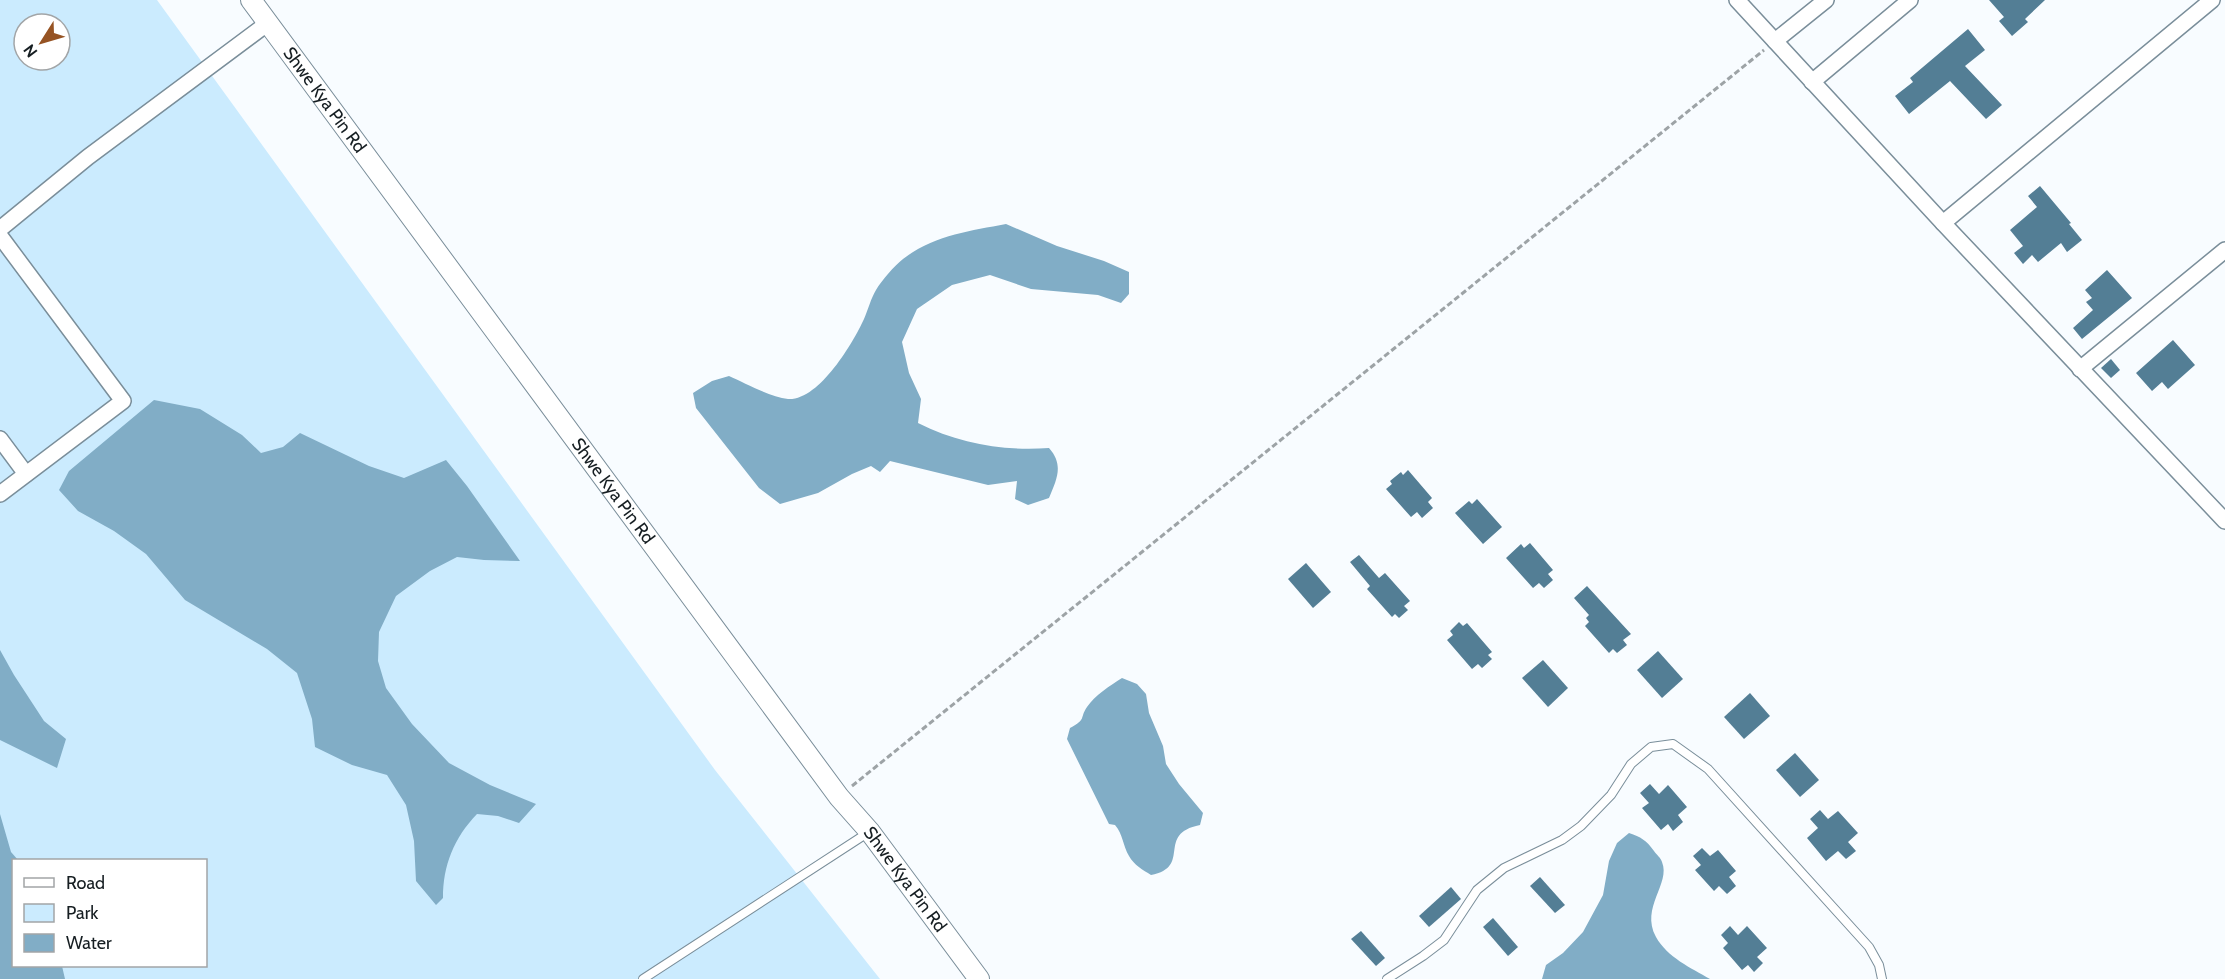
<svg xmlns="http://www.w3.org/2000/svg" width="2225" height="979" font-family="Cabin,sans-serif">
	<rect width="100%" height="100%" fill="#f8fcff"/>
	<path fill="#cbebfe" fill-rule="evenodd" d="M0,0h157l558,770 165,209h-880zM24,24h36v36h-36zM14,860h192v106h-192z"/>
	<g fill="#81adc6">
		<path d="M1006,224l51,22 47,15 25,11v22l-8,9 -23,-8 -67,-6 -41,-14 -38,10 -35,24 -15,33 7,31 12,26 -3,24c42,21 84,28 131,25 15,17 8,31 0,50l-21,7 -13,-6 2,-18 -29,4 -98,-24 -10,11 -9,-6 -19,8 -34,19 -38,11 -21,-16 -63,-80 -3,-15 19,-12 17,-5c16,7 41,21 59,23 31,2 65,-56 76,-80 4,-9 7,-21 12,-29 6,-10 18,-24 27,-31 31,-24 67,-28 103,-35z"/>
		<path d="M154,400l46,9 42,26 19,18 22,-6 17,-14 69,33 35,12 42,-18 21,26 53,75 -36,-1 -27,-3 -27,14 -34,25 -17,36 -1,29 8,27 26,36 37,39 41,22 46,19 -17,19 -21,-7 -21,-2c-23,24 -34,51 -34,84l-7,7 -20,-24 -2,-40 -8,-36 -19,-30 -35,-10 -37,-18 -3,-28 -15,-46 -30,-24 -82,-49 -39,-46 -32,-23 -36,-20 -19,-21 10,-19z"/>
		<polygon points="0,650 14,675 44,721 66,739 57,768 0,740"/>
		<path d="M1122,678l15,6 9,10 3,19 14,33 3,18 13,20 24,29 -3,12c-45,9 -7,42 -49,50 -8,-5 -17,-10 -22,-19 -6,-10 -6,-22 -14,-31l-6,-1 -42,-85 3,-11c17,-9 9,-9 17,-21 7,-11 24,-22 35,-29z"/>
		<polygon points="0,814 11,852 18,860 14,860 14,966 62,966 65,979 0,979"/>
		<path d="M1629,833c12,4 17,7 25,18 2,3 7,7 8,11 9,22 -22,45 -6,75 11,20 35,31 54,42h-168l4,-14 17,-12 20,-21 20,-37 6,-34 8,-18z"/>
	</g>
	<g fill="#537e95">
		<polygon points="1989,0 2045,0 2025,19 2028,22 2012,36 1999,21 2004,17"/>
		<polygon points="1968,29 1985,50 1965,66 2002,105 1986,119 1950,81 1909,114 1895,96 1913,82 1910,78"/>
		<polygon points="2040,186 2071,223 2069,224 2082,240 2067,252 2061,243 2038,262 2032,255 2023,264 2014,253 2023,246 2010,230 2037,207 2028,196"/>
		<polygon points="2107,270 2132,298 2082,339 2073,328 2093,310 2086,302 2092,298 2085,290"/>
		<polygon points="2173,340 2195,365 2168,389 2162,382 2152,391 2136,373"/>
		<polygon points="2111,359 2120,370 2111,378 2101,368"/>
		<polygon points="1408,470 1432,498 1428,502 1433,508 1422,518 1417,512 1411,517 1386,489 1392,484 1390,481 1401,472 1403,475"/>
		<polygon points="1477,499 1502,527 1483,544 1455,513 1469,501 1472,504"/>
		<polygon points="1530,543 1553,570 1548,574 1553,580 1544,588 1539,583 1533,588 1506,558 1521,544 1524,548"/>
		<polygon points="1359,555 1379,578 1385,573 1410,601 1404,606 1408,610 1399,618 1395,614 1392,617 1367,589 1370,586 1350,562"/>
		<polygon points="1306,563 1331,592 1313,608 1288,579"/>
		<polygon points="1587,586 1631,634 1623,640 1627,645 1617,653 1613,649 1609,653 1585,626 1589,622 1586,618 1589,615 1574,598"/>
		<polygon points="1459,622 1463,626 1467,623 1492,652 1488,655 1492,659 1482,668 1478,664 1472,669 1447,640 1453,635 1450,631"/>
		<polygon points="1658,651 1683,679 1662,698 1637,670"/>
		<polygon points="1543,660 1568,688 1548,707 1522,678"/>
		<polygon points="1750,693 1770,716 1744,739 1724,717"/>
		<polygon points="1795,753 1819,780 1800,797 1776,770"/>
		<polygon points="1650,784 1659,794 1668,785 1687,807 1678,815 1683,822 1673,831 1668,824 1661,830 1642,808 1649,803 1640,793"/>
		<polygon points="1820,810 1828,819 1838,811 1858,833 1848,842 1856,851 1846,859 1838,851 1826,861 1807,838 1818,828 1810,819"/>
		<polygon points="1702,848 1710,856 1718,850 1736,871 1729,877 1736,886 1727,894 1719,886 1714,891 1695,870 1701,865 1693,856"/>
		<polygon points="1540,877 1565,905 1555,913 1530,886"/>
		<polygon points="1451,887 1461,899 1429,927 1419,916"/>
		<polygon points="1493,918 1518,947 1508,956 1483,927"/>
		<polygon points="1730,926 1738,935 1747,926 1767,948 1757,957 1763,963 1754,972 1748,965 1742,970 1723,948 1728,943 1721,935"/>
		<polygon points="1361,931 1385,958 1376,966 1351,939"/>
	</g>
	<g fill="none" stroke-linecap="round" stroke-linejoin="round">
		<defs>
			<g id="service">
				<polyline points="643,979 869,832"/>
				<polyline points="1387,979 1423,956 1444,940 1477,890 1504,868 1562,840 1581,826 1611,795 1631,764 1651,747 1673,744 1708,769 1869,947 1879,965 1882,979"/>
			</g>
			<g id="minor">
				<polyline points="1737,0 1943,223 2225,521"/>
				<polyline points="1775,41 1826,0"/>
				<polyline points="1812,82 1910,0"/>
				<polyline points="1943,223 2212,0"/>
				<polyline points="0,229 88,157 268,23"/>
				<polyline points="0,236 123,401 0,494"/>
				<polyline points="2080,369 2225,250"/>
				<polyline points="0,439 26,474"/>
			</g>
			<g id="tertiary">
				<path id="s1" d="M251,0l588,797 31,35 109,147"/>
			</g>
		</defs>
		<use href="#service" stroke="#7a8e9a" stroke-width="10"/>
		<use href="#minor" stroke="#7a8e9a" stroke-width="18"/>
		<use href="#tertiary" stroke="#7a8e9a" stroke-width="22"/>
		<polyline stroke="#9da3a6" stroke-width="3" stroke-dasharray="6 3" stroke-linecap="butt" points="852,786 1764,50"/>
		<use href="#service" stroke="#fff" stroke-width="8"/>
		<use href="#minor" stroke="#fff" stroke-width="15"/>
		<use href="#tertiary" stroke="#fff" stroke-width="20"/>
	</g>
	<g text-anchor="middle" dominant-baseline="central" stroke-width="6" stroke-linejoin="round" paint-order="stroke">
		<g font-size="18" fill="#161e22" stroke="#fff">
			<text stroke="none"><textPath href="#s1" startOffset="124">Shwe Kya Pin Rd</textPath></text>
			<text stroke="none"><textPath href="#s1" startOffset="610">Shwe Kya Pin Rd</textPath></text>
			<text stroke="none"><textPath href="#s1" startOffset="1096">Shwe Kya Pin Rd</textPath></text>
		</g>
	</g>
	<rect x="12" y="859" width="195" height="108" fill="#ffffff" stroke="#a2a5a7" stroke-width="1.5"/>
	<rect x="24" y="878" width="30" height="9" fill="#ffffff" stroke="#a2a5a7" stroke-width="1.5"/>
	<text x="66" y="889" font-size="18" fill="#161e22">Road</text>
	<rect x="24" y="904" width="30" height="18" fill="#cbebfe" stroke="#a2a5a7" stroke-width="1.5"/>
	<text x="66" y="919" font-size="18" fill="#161e22">Park</text>
	<rect x="24" y="934" width="30" height="18" fill="#81adc6" stroke="#a2a5a7" stroke-width="1.5"/>
	<text x="66" y="949" font-size="18" fill="#161e22">Water</text>
	<g transform="translate(42 42) rotate(233)"><circle r="28" fill="#ffffff" stroke="#a2a5a7" stroke-width="1.5"/>
	<path d="M0-4.5L10 22L0 15L-10 22Z" fill="#965323"/>
	<text y="-9" font-size="16" font-weight="bold" text-anchor="middle" fill="#161e22">N</text>
	</g>
</svg>
